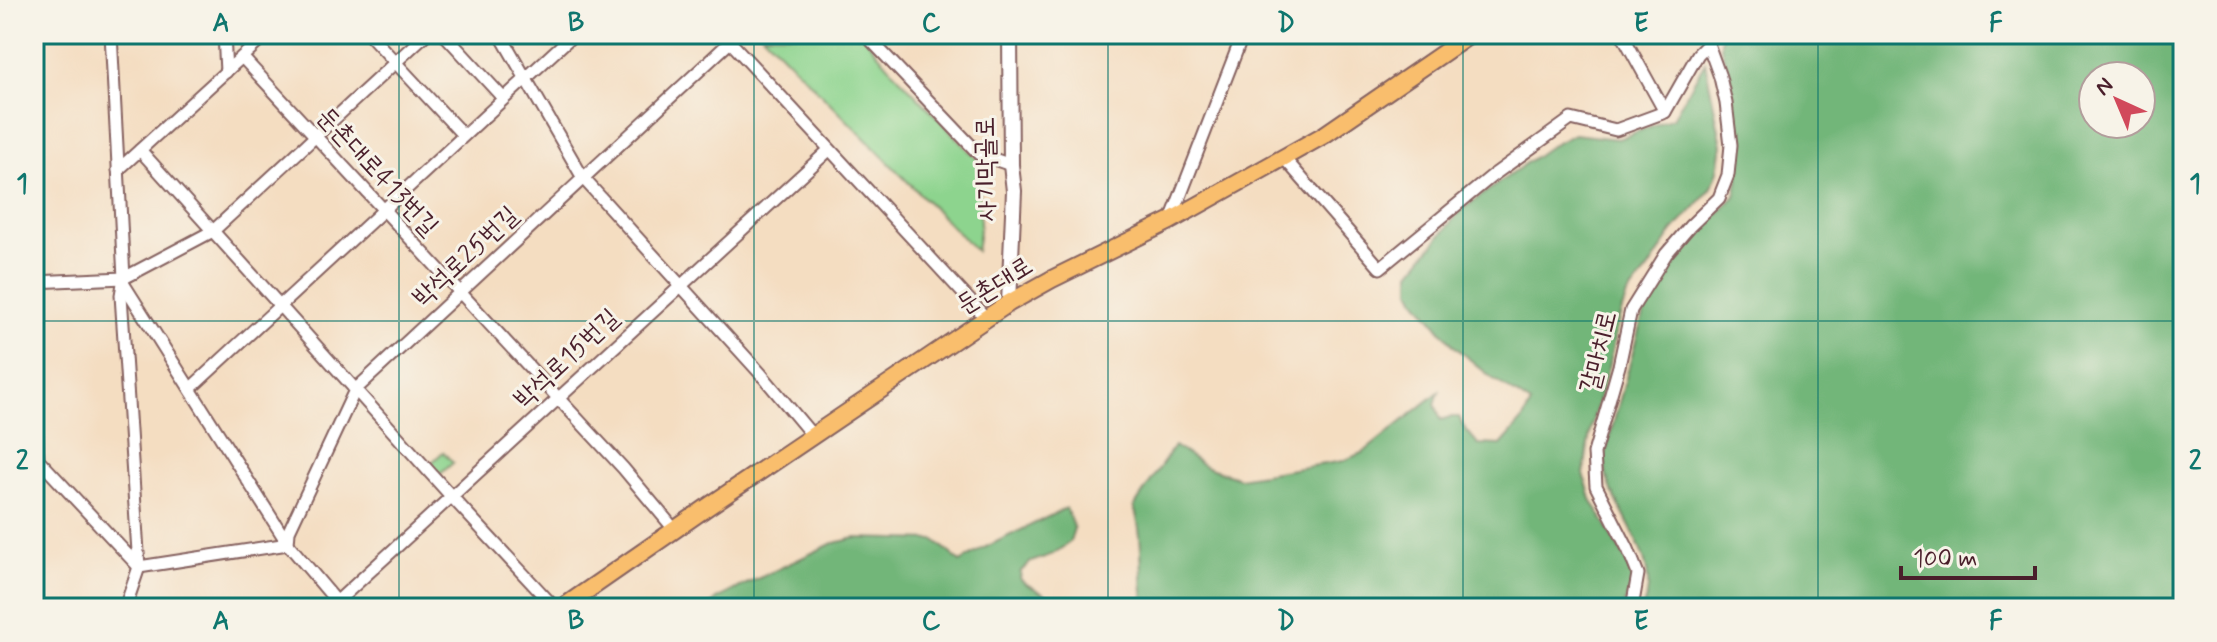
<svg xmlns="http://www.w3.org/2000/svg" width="2217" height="642" font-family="Mynerve,'Poor Story',sans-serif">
	<rect width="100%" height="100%" fill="#f7f3e8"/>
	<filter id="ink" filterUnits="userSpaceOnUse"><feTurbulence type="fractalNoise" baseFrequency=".0125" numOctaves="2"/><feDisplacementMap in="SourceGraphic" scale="16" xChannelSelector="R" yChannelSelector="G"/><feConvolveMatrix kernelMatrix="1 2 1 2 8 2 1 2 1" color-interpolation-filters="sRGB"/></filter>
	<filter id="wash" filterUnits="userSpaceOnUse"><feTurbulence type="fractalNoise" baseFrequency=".006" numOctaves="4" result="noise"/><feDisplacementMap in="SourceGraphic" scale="32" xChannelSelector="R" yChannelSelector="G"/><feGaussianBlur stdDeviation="1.8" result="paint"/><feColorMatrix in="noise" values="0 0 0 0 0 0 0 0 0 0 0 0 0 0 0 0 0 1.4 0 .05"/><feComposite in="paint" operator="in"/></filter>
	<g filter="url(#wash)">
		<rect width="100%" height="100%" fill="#f4ddc1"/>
		<g fill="#8dd48e" stroke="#6c7a5c" stroke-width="2">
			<polygon points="762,34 862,34 893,71 978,160 980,223 976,251"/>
			<polygon points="443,452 453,463 438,476 429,465"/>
		</g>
		<g fill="#72b679" stroke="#5e6a52" stroke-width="2" fill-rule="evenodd">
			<path d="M1721,34h462v574h-541c23,-41 -24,-92 -35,-131 -2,-6 -2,-13 -3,-19l41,-150 31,-51 59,-61 4,-21 -7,-86 -11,-42zM2093,76h48v48h-48z"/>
			<path d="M1705,62l17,83 -4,26 -7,18 -38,42 -25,39 -21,25 -9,27 -9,42 -19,67 -6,43 7,25 36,63 6,21 -10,23 -2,2h-476c-6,-34 0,-67 -11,-101l40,-61 33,21 32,11 104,-17 21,-9 75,-60 -4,12 6,16 9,-3h9l4,9 15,18 23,1 21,-24 9,-17 -39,-26 -38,-32 -38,-46 -5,-10v-18l49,-61 87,-63 27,-14 44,5 55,-21z"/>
			<polygon points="1066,508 1074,528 1070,542 1053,554 1031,562 1021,571 1020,579 1026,584 1061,603 1064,608 707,608 717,599 738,588 831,544 855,538 935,540 960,562 986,547"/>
		</g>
	</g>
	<g filter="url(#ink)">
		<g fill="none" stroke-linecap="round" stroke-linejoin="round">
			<defs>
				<g id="minor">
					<polyline points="111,34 124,278 121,295 139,567 125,608"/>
					<polyline points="224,34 226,72"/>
					<polyline points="369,34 463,135"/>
					<polyline points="444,34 503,98"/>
					<polyline points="500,34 583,178 761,374 812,435"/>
					<polyline points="723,34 986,318"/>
					<polyline points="865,34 979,154 1011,165"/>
					<polyline points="1622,34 1665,112"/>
					<polyline points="242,57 623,468 674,529"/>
					<polyline points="140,150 451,496 555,608"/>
					<polyline points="1284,158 1380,268 1492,176 1571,119 1616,130 1665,112 1698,54 1708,44"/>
					<polyline points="118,170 267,34"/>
					<polyline points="1171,220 1243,34"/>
					<polyline points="34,282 124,278 213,231 426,34"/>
					<polyline points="123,283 288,544 337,602"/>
					<polyline points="34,386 38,459 139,567"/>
					<polyline points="191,388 574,34"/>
					<polyline points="288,544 289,531 355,390 730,42"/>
					<polyline points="139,567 288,544"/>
					<polyline points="330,608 829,150"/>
					<polyline points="1632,608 1638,574 1628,549 1596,486 1594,453 1619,366 1631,310 1666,254 1690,226 1719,198 1728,175 1731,145 1726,103 1720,77 1708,44 1708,34"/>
				</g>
				<polyline id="tertiary" points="1009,303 1014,191 1011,165 1010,34"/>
				<polyline id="primary" points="562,608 706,508 1009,303 1052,279 1170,221 1324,135 1471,34"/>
			</defs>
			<use href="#minor" stroke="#866260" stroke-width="15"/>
			<use href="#tertiary" stroke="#866260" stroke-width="18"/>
			<use href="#primary" stroke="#866260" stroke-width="20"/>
			<use href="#minor" stroke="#fff" stroke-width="11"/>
			<use href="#tertiary" stroke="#fff" stroke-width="14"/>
			<use href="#primary" stroke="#f9be6d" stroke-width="16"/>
		</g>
	</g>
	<path fill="none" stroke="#0f766e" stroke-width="2" stroke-opacity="0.55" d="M399,34v574M754,34v574M1108,34v574M1463,34v574M1818,34v574M34,321h2149"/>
	<g text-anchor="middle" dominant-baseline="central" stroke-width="6" stroke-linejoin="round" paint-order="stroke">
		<g font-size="26" fill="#4a1f2b" stroke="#f7f3e8">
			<text transform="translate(987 169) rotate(-91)">사기막골로</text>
			<text transform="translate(377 172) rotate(47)">둔촌대로413번길</text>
			<text transform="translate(466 257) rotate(-43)">박석로25번길</text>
			<text transform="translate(995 286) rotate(-32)">둔촌대로</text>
			<text transform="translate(1599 352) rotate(-76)">갈마치로</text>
			<text transform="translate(567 359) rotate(-43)">박석로15번길</text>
		</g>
	</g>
	<rect width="2217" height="642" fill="none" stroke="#f7f3e8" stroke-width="88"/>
	<g transform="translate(2117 100) rotate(316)"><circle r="38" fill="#f7f3e8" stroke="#b29e9c" stroke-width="2"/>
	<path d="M0-6L14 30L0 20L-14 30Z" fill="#d1495b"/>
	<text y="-12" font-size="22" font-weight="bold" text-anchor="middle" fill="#4a1f2b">N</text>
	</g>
	<path d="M1901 566v12h134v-12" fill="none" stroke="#4a1f2b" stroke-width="4"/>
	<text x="1913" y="566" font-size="24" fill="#4a1f2b" stroke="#f7f3e8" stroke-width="6" paint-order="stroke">100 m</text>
	<rect x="44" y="44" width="2129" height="554" fill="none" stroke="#0f766e" stroke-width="3"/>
	<g font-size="26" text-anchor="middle" font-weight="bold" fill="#0f766e">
		<text x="221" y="31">A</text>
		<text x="576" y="31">B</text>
		<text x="931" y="31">C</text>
		<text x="1286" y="31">D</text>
		<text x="1641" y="31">E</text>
		<text x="1996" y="31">F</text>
		<text x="22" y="192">1</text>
		<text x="2195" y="192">1</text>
		<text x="22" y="469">2</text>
		<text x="2195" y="469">2</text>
		<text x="221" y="629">A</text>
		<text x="576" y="629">B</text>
		<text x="931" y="629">C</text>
		<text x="1286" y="629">D</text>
		<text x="1641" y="629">E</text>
		<text x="1996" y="629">F</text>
	</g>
</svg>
